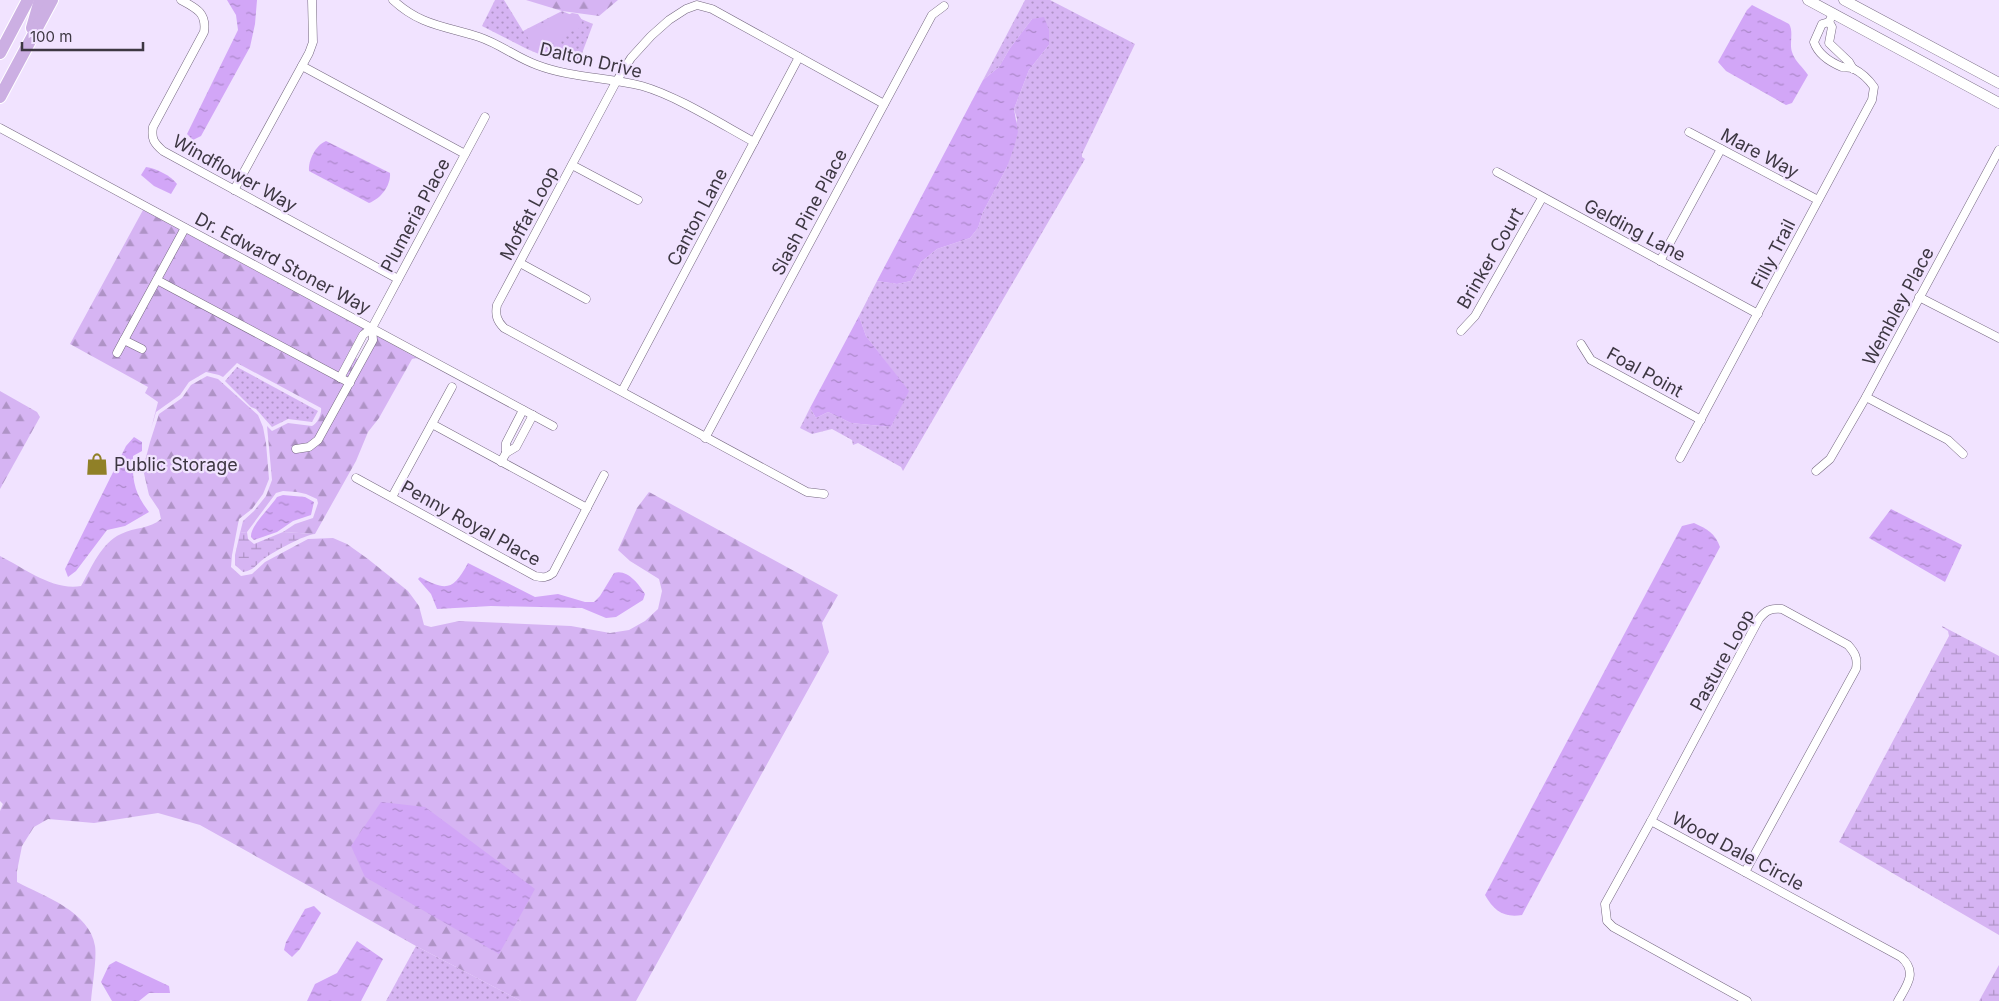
<svg xmlns="http://www.w3.org/2000/svg" width="1999" height="1001" font-family="Inter,sans-serif">
	<defs>
		<pattern id="green-dots" width="8" height="8" patternUnits="userSpaceOnUse" patternTransform="scale(1.25)"><rect width="8" height="8" fill="#d6b4f3"/><path d="M2 2h.1M6 6h.1" fill="none" stroke="#af93c6" stroke-width="1.8" stroke-linecap="round"/></pattern>
		<pattern id="forest-firs" width="22" height="20" patternUnits="userSpaceOnUse" patternTransform="scale(1.25)"><rect width="22" height="20" fill="#d6b4f3"/><path d="M5 1l3.5 6h-7zM16 11l3.5 6h-7z" fill="#af93c6"/></pattern>
		<pattern id="wetland-marsh" width="20" height="14" patternUnits="userSpaceOnUse" patternTransform="scale(1.25)"><rect width="20" height="14" fill="#d6b4f3"/><path d="M1 5h8M5 5V1M11 12h8M15 12V8" fill="none" stroke="#af93c6"/></pattern>
		<pattern id="water-ripples" width="26" height="14" patternUnits="userSpaceOnUse" patternTransform="scale(1.25)"><rect width="26" height="14" fill="#d2a6f7"/><path d="M2 4q2-2 4 0t4 0M15 11q2-2 4 0t4 0" fill="none" stroke="#ac88ca"/></pattern>
	</defs>
	<rect width="100%" height="100%" fill="#f1e3ff"/>
	<g fill="url(#green-dots)">
		<polygon points="495,0 504,0 523,31 562,11 593,24 578,64 546,57 527,49 482,26"/>
		<polygon points="1025,0 1050,0 1135,44 1082,154 1082,157 1085,159 903,471 901,467 858,443 853,445 852,440 832,429 812,434 800,428 810,408 816,418 828,412 851,423 891,427 908,391 866,336 859,316 877,281 897,284 911,281 921,262 937,249 970,238 978,228 983,212 1007,167 1017,119 1014,109 1029,70 1049,45 1032,19 1010,48 999,67 983,80"/>
		<polygon points="237,367 318,411 312,422 288,419 272,427 256,409 251,407 225,381"/>
		<polygon points="416,946 521,1001 386,1001"/>
	</g>
	<g fill="url(#forest-firs)">
		<polygon points="526,0 618,0 599,16 562,11"/>
		<path d="M143,210l221,119 -5,4 -11,21 17,9 11,-21 1,-6 47,26 -8,-4 -4,1 -33,59 -11,14 -12,29 -41,73 -32,-2 12,-8 18,-6 5,-15 -1,-4 -11,-5 -9,-2 -14,-1 -7,2 -29,39 -7,1 3,-12 11,-10 12,-15 6,-16 -5,-54 5,5 16,-8 24,3c5,-2 10,-12 9,-18l-84,-45 -14,14 -4,-2 -13,-3 -17,10 -9,13 -24,17 -5,17 7,-27 -13,-9 3,-6 -78,-43z"/>
		<path d="M207,376l11,3 40,36 5,12 3,16 3,36 -6,15 -11,15 -13,10 -7,36 -1,12 10,9 11,-2 13,-12 43,-23 25,-1 14,6 21,15 40,32 11,15 5,19 7,2 28,-6 112,5 39,7 19,-3 16,-9 13,-12 4,-18 -3,-12 -29,-18 -12,-11 19,-42 12,-16 189,103 -16,28 7,29 -193,349h-115l-105,-55 -216,-121 -42,-12 -64,10 -46,-4 -14,8 -12,19 -5,25v11c27,14 73,30 78,64 2,12 -3,42 -4,55h-91v-190l3,-7 -3,-3v-245c24,12 53,35 81,30 11,-19 20,-43 40,-52 14,-7 29,-5 40,-15l-2,-9 -10,-15 -6,-26 7,-27 9,-28 23,-16 9,-13z"/>
		<polygon points="0,391 37,412 40,417 0,489"/>
	</g>
	<g fill="url(#wetland-marsh)">
		<path d="M247,532l1,7 6,5 29,-12 32,2c-11,1 -40,17 -50,24 -9,6 -10,12 -22,14l-8,-7v-10l5,-22z"/>
		<polygon points="1942,626 1999,656 1999,935 1839,842 1949,636 1948,631 1942,627"/>
		<polygon points="1999,965 1999,1001 1979,1001"/>
	</g>
	<polygon fill="#d6b4f3" points="561,13 566,16 572,13 578,14 582,20 581,27 575,31 573,28 570,34 539,51 534,50 527,36 528,31"/>
	<g fill="url(#water-ripples)">
		<polygon points="227,0 257,0 255,24 250,47 201,136 193,140 187,134 238,30 236,15"/>
		<path d="M1752,5l37,19c5,8 0,19 3,28 3,10 11,15 16,23l-16,28 -6,2 -60,-34 -8,-9 29,-52z"/>
		<polygon points="1044,17 1049,30 1049,45 1029,70 1014,109 1018,132 1014,147 1007,167 983,212 978,228 970,238 937,249 921,262 911,281 897,284 877,281 983,80 999,67 1010,48 1032,19"/>
		<path d="M326,141l64,32c1,13 -10,26 -21,30l-60,-32c-1,-11 7,-26 17,-30z"/>
		<path d="M146,167c10,1 25,9 31,17l-6,10 -17,-8 -13,-11z"/>
		<polygon points="859,316 866,336 909,391 891,427 851,423 828,412 816,418 810,408"/>
		<path d="M134,437l8,5v9l-9,5c-1,24 1,36 16,56l-24,14 -18,4 -31,41 -8,6 -3,-8 61,-123z"/>
		<path d="M283,495l22,2 9,5 -3,13 -18,6 -16,11 -23,8 -3,-3c-1,-11 19,-29 26,-40z"/>
		<polygon points="1891,509 1962,545 1945,582 1869,538"/>
		<path d="M1694,523c13,6 21,10 26,24l-198,368c-18,3 -28,-4 -37,-20l197,-369z"/>
		<path d="M468,563l67,34 23,-3 27,8h9l6,-6 14,-23c13,-4 24,10 31,21l-2,6 -27,17 -10,1 -24,-10 -91,-2 -54,3 -6,-15 -13,-15 2,-2c26,14 33,14 48,-14z"/>
		<polygon points="381,802 425,807 535,889 499,954 365,877 351,846"/>
		<polygon points="314,906 321,913 300,949 292,957 284,950 286,942 305,909"/>
		<polygon points="357,941 383,959 361,1001 307,1001 315,984 337,973"/>
		<polygon points="116,961 169,986 170,993 149,993 139,1001 112,1001 101,982 109,965"/>
	</g>
	<g fill="none" stroke-linecap="round" stroke-linejoin="round">
		<defs>
			<g id="minor">
				<path d="M181,0c15,8 26,13 23,32l-51,95c-2,12 1,16 10,24l235,128"/>
				<path d="M393,0c28,26 52,26 86,37 21,7 38,21 58,28 34,13 71,12 105,21 35,10 79,38 112,56"/>
				<polyline points="1829,22 1832,27 1829,43 1849,62 1853,69"/>
				<polyline points="302,66 465,154"/>
				<polyline points="0,128 553,426"/>
				<polyline points="1689,132 1818,200"/>
				<polyline points="572,165 638,200"/>
				<polyline points="1497,172 1758,314"/>
				<polyline points="234,190 309,53 313,42 312,0"/>
				<polyline points="1660,261 1721,149"/>
				<polyline points="520,263 586,299"/>
				<polyline points="157,280 350,383"/>
				<polyline points="1919,297 1999,338"/>
				<polyline points="1461,331 1475,316 1542,198"/>
				<polyline points="1581,344 1591,360 1701,420"/>
				<polyline points="142,349 124,340 185,228"/>
				<polyline points="117,353 124,340"/>
				<polyline points="340,378 363,335 372,328 485,117"/>
				<polyline points="622,391 799,57"/>
				<polyline points="1866,397 1948,440 1963,454"/>
				<polyline points="432,424 587,508"/>
				<polyline points="705,438 932,15 944,6"/>
				<polyline points="296,449 309,447 318,440 373,340 372,328"/>
				<polyline points="506,453 506,443 523,410"/>
				<path d="M1680,458l192,-358 2,-13c-5,-7 -12,-14 -20,-18 -4,-2 -8,-1 -12,-2 -12,-5 -24,-13 -28,-25l8,-18 7,-2 4,-9"/>
				<polyline points="501,462 506,453 516,447 533,415"/>
				<polyline points="1816,471 1830,459 1866,397 1999,150"/>
				<path d="M356,478l179,98c8,2 12,2 18,-3l51,-98"/>
				<path d="M824,494l-17,-2 -303,-164c-7,-7 -9,-13 -7,-23l119,-223 15,-24 20,-22 18,-16 17,-11 11,-4 15,4 172,95"/>
				<polyline points="392,497 452,387"/>
				<path d="M1651,821l108,-202c7,-9 12,-11 23,-10l66,36c7,8 10,13 8,24l-111,203"/>
				<path d="M1747,1001l-134,-74 -6,-6 -2,-17 46,-83 250,136c17,15 6,28 -3,44"/>
			</g>
			<g id="tertiary">
				<polyline points="1808,0 1999,103"/>
				<polyline points="1844,0 1999,83"/>
			</g>
			<g id="primary">
				<polyline points="32,28 40,0"/>
				<polyline points="0,53 28,0"/>
				<polyline points="0,97 52,0"/>
			</g>
		</defs>
		<use href="#minor" stroke="#756880" stroke-width="9"/>
		<use href="#tertiary" stroke="#756880" stroke-width="11"/>
		<use href="#primary" stroke="#fff" stroke-width="14"/>
		<use href="#minor" stroke="#fff" stroke-width="8"/>
		<use href="#tertiary" stroke="#fff" stroke-width="10"/>
		<use href="#primary" stroke="#ccafe3" stroke-width="12"/>
	</g>
	<defs>
		<symbol id="shop-bare" viewBox="-9 -9 18 18"><path d="M-5-2.5h2.3a2.7 3.5 0 0 1 5.4 0H5L5.5 6h-11ZM-1.5-2.5h3a1.5 2.3 0 0 0-3 0Z" fill="#908027" stroke="#f1e3ff" stroke-width="2.5" paint-order="stroke"/></symbol>
	</defs>
	<g fill-rule="evenodd">
		<use href="#shop-bare" x="81" y="448" width="32" height="32"/>
	</g>
	<g text-anchor="middle" dominant-baseline="central" stroke-width="4.5" stroke-linejoin="round" paint-order="stroke">
		<g font-size="18" fill="#3d3742" stroke="#f1e3ff">
			<text transform="translate(591 60) rotate(13)">Dalton Drive</text>
			<text transform="translate(1760 153) rotate(28)">Mare Way</text>
			<text transform="translate(235 173) rotate(29)">Windflower Way</text>
			<text transform="translate(809 212) rotate(-62)">Slash Pine Place</text>
			<text transform="translate(529 213) rotate(-62)">Moffat Loop</text>
			<text transform="translate(415 215) rotate(-62)">Plumeria Place</text>
			<text transform="translate(697 217) rotate(-62)">Canton Lane</text>
			<text transform="translate(1635 230) rotate(28)">Gelding Lane</text>
			<text transform="translate(1773 254) rotate(-63)">Filly Trail</text>
			<text transform="translate(1490 258) rotate(-60)">Brinker Court</text>
			<text transform="translate(283 263) rotate(28)">Dr. Edward Stoner Way</text>
			<text transform="translate(1898 306) rotate(-62)">Wembley Place</text>
			<text transform="translate(1645 372) rotate(29)">Foal Point</text>
			<text transform="translate(471 523) rotate(29)">Penny Royal Place</text>
			<text transform="translate(1722 660) rotate(-61)">Pasture Loop</text>
			<text transform="translate(1738 851) rotate(28)">Wood Dale Circle</text>
		</g>
		<g font-size="18" fill="#3d3742" stroke="#f1e3ff" text-anchor="start">
			<text x="114" y="464">Public Storage</text>
		</g>
	</g>
	<path d="M22 42v8h121v-8" fill="none" stroke="#3d3742" stroke-width="2.5"/>
	<text x="30" y="42" font-size="15" fill="#3d3742" stroke="#f1e3ff" stroke-width="4" paint-order="stroke">100 m</text>
</svg>
